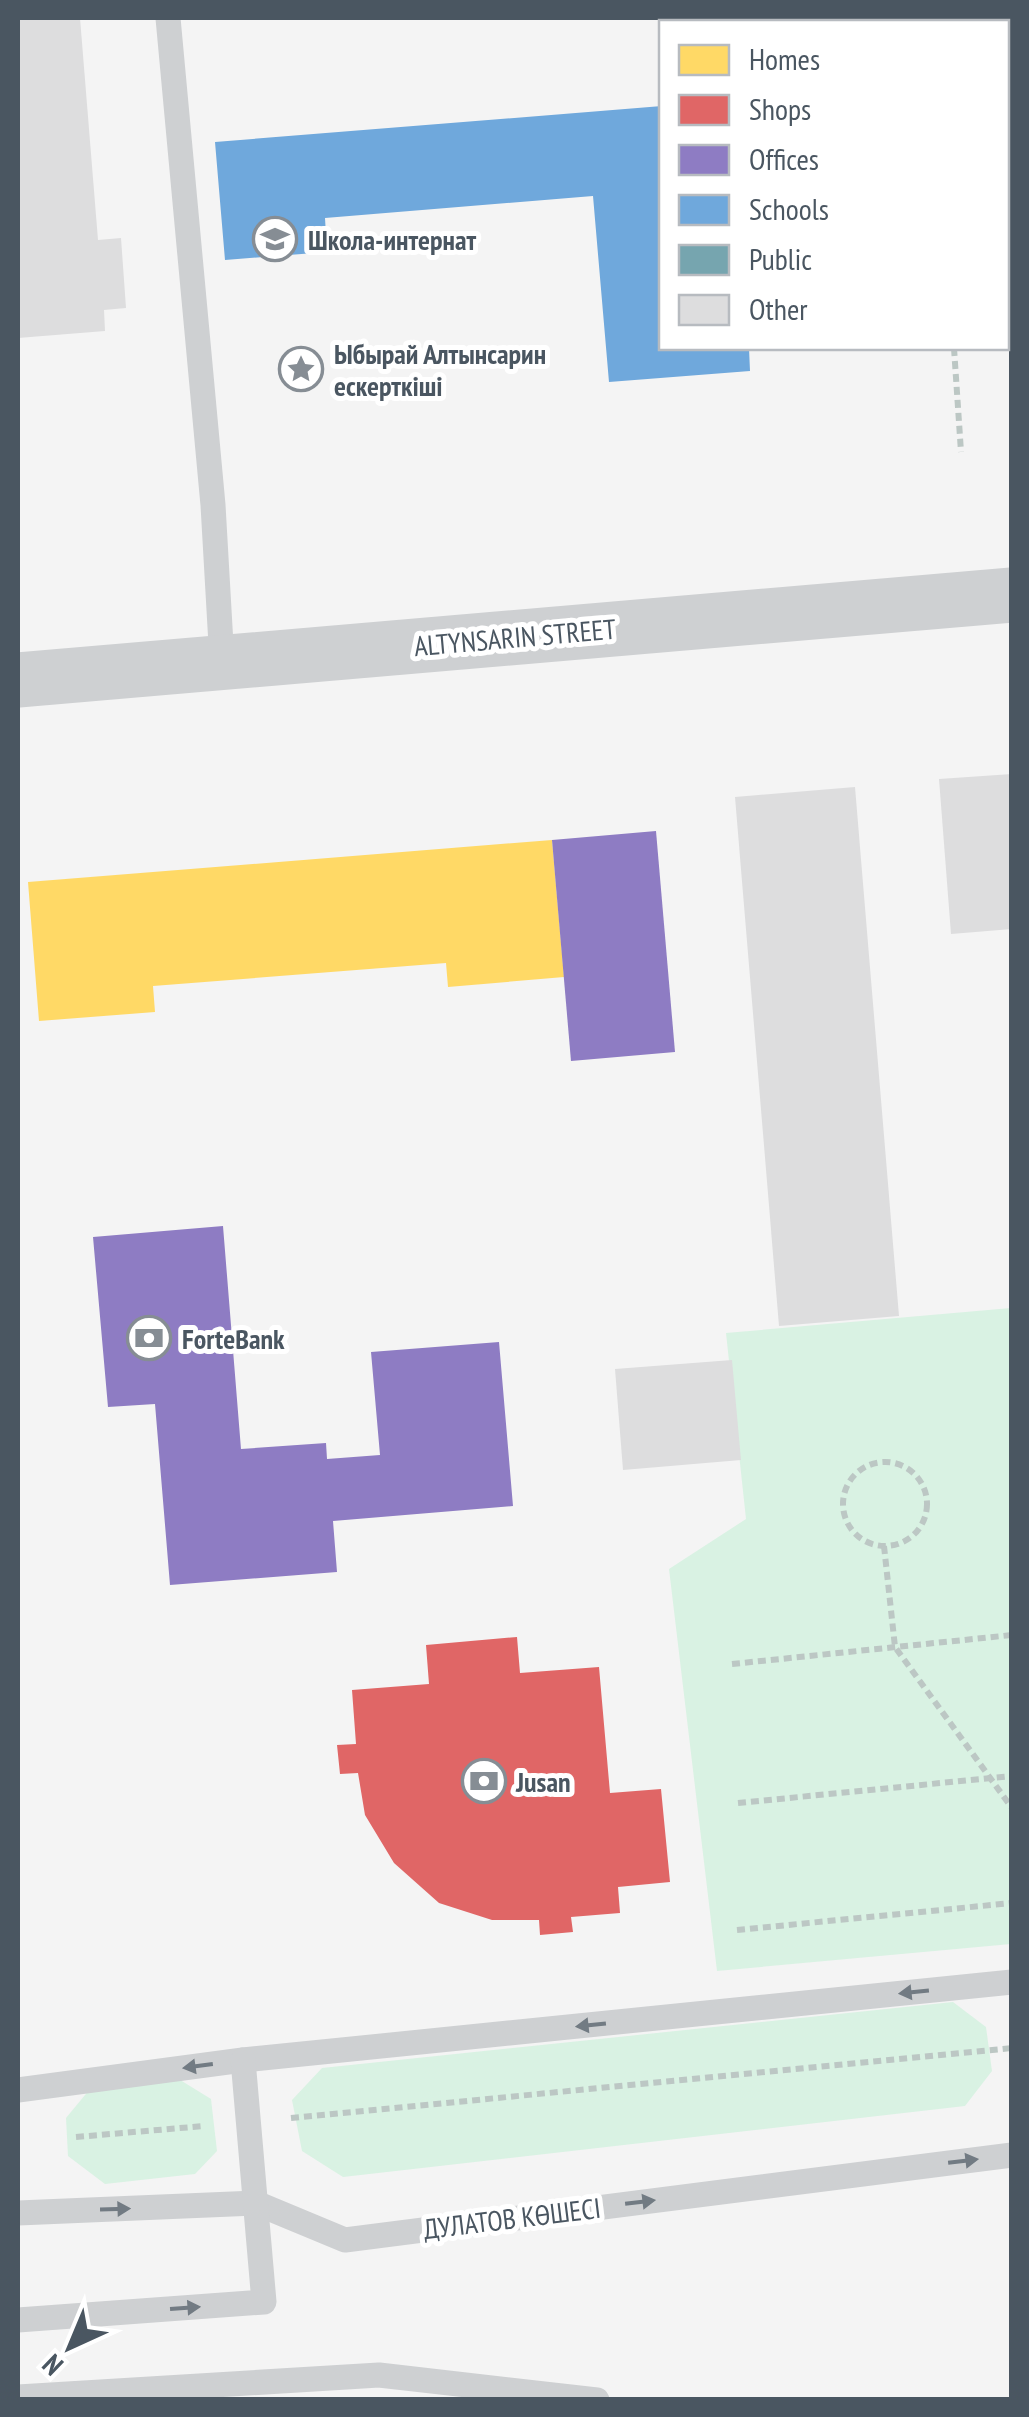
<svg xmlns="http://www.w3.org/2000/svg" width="1029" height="2417" font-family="'PT Sans Narrow',sans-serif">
	<rect width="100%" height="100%" fill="#f4f4f4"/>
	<g fill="#d9f2e3">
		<polygon points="1011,1308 1011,1944 717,1971 669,1569 746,1519 726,1333"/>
		<polygon points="953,2002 986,2027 992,2071 965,2106 343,2177 302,2151 292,2100 322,2068"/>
		<polygon points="172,2075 211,2099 217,2151 195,2174 105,2184 68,2156 66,2118 90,2089"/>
	</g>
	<polygon fill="#ffd966" points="552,840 564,977 448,987 446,963 153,986 155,1012 39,1021 28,882"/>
	<polygon fill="#e06666" points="517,1637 520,1673 599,1667 610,1793 661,1789 670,1882 618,1887 620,1913 571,1917 573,1932 540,1935 539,1920 492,1920 439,1903 394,1863 365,1815 358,1773 340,1774 337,1745 356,1744 352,1690 429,1684 426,1645"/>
	<g fill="#8e7cc3">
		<polygon points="656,831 675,1052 571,1061 552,840"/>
		<polygon points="223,1226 241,1449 326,1443 327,1459 380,1455 371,1352 499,1342 513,1506 333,1521 337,1572 170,1585 155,1404 108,1407 93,1237"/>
	</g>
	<polygon fill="#6fa8dc" points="662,106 662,348 749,348 750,371 609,382 593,196 325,218 327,252 225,260 215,142"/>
	<polygon fill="#76a5af" points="1006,181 1012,181 1012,313 1006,314"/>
	<g fill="#ddddde">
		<polygon points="18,18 80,18 98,240 121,238 126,308 104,310 105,331 18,338"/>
		<polygon points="817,18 892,18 893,22 817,22"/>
		<polygon points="1012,774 1012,929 951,934 939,779"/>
		<polygon points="855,787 899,1316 779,1326 735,797"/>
		<polygon points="732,1360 741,1460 623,1470 615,1369"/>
	</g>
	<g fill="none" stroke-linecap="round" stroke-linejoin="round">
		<g stroke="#bcc7c4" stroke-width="6" stroke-dasharray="8 5" stroke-linecap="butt">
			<polyline points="930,18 930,22"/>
			<polyline points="954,348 961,452"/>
			<circle cx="885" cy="1504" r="42"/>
			<polyline points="884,1546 895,1647 1012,1808"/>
			<polyline points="732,1664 1012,1635"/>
			<polyline points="738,1803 1012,1776"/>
			<polyline points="737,1930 1012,1903"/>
			<polyline points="291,2118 1012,2048"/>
			<polyline points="76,2137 204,2126"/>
		</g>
		<g stroke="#ced0d2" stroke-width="25">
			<polyline points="168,18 213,505 222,662"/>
			<polyline points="18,2090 243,2060 1012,1982"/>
			<polyline points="18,2213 256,2203 345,2240 1012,2155"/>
			<polyline points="18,2320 264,2302 243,2060"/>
			<polyline points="18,2397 379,2375 597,2400"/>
		</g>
		<polyline stroke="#ced0d2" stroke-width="55" points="18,680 1012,595"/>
	</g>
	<defs><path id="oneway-solid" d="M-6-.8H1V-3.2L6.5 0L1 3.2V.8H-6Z" transform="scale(2.5)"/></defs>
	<g fill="#727b83">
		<use href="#oneway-solid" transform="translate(914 1992) rotate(174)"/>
		<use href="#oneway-solid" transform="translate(591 2025) rotate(174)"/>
		<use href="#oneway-solid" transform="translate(198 2066) rotate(172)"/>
		<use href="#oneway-solid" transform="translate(963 2161) rotate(-7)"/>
		<use href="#oneway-solid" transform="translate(640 2202) rotate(-7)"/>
		<use href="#oneway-solid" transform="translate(115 2209) rotate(-2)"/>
		<use href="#oneway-solid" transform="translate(185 2308) rotate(-4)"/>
	</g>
	<defs>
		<symbol id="school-ring" viewBox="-11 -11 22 22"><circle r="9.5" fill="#fff" stroke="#868d94" stroke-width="1.5"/><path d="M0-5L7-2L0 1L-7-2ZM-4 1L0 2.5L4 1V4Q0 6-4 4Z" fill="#868d94"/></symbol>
		<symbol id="sight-ring" viewBox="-11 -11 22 22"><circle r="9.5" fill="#fff" stroke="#868d94" stroke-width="1.5"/><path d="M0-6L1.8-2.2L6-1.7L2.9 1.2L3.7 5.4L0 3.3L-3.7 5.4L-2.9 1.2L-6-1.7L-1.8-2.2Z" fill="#868d94"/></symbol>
		<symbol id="bank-ring" viewBox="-11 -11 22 22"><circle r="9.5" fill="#fff" stroke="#868d94" stroke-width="1.5"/><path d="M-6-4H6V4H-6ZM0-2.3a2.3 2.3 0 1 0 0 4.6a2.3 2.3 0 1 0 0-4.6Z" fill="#868d94"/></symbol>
	</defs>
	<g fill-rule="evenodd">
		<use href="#school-ring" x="250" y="214" width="50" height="50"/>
		<use href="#sight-ring" x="276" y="344" width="50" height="50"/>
		<use href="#bank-ring" x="124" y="1313" width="50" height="50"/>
		<use href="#bank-ring" x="459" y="1756" width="50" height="50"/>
	</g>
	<g text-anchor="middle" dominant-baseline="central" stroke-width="10" stroke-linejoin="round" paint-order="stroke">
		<g font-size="28" font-weight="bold" fill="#4a5661" stroke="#fff" text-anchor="start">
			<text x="308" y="239">Школа-интернат</text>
			<text x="334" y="353">Ыбырай Алтынсарин<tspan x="334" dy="32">ескерткіші</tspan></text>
			<text x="182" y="1338">ForteBank</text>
			<text x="516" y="1781">Jusan</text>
		</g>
		<g font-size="28" fill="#4a5661" stroke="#fff">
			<text transform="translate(515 637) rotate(-5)">ALTYNSARIN STREET</text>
			<text transform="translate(512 2218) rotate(-7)">ДУЛАТОВ КӨШЕСІ</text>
		</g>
	</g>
	<rect width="1029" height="2417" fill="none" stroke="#4a5661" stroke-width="40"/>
	<rect x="659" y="20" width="350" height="330" fill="#ffffff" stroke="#b7bbc0" stroke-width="2.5"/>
	<rect x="679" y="45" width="50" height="30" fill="#ffd966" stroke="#b7bbc0" stroke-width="2.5"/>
	<text x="749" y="70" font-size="30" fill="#4a5661">Homes</text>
	<rect x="679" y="95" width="50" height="30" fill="#e06666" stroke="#b7bbc0" stroke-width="2.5"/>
	<text x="749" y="120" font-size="30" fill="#4a5661">Shops</text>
	<rect x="679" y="145" width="50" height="30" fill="#8e7cc3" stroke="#b7bbc0" stroke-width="2.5"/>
	<text x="749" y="170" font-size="30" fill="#4a5661">Offices</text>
	<rect x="679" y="195" width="50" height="30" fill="#6fa8dc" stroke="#b7bbc0" stroke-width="2.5"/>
	<text x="749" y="220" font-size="30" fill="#4a5661">Schools</text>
	<rect x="679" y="245" width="50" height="30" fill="#76a5af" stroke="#b7bbc0" stroke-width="2.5"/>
	<text x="749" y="270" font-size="30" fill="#4a5661">Public</text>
	<rect x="679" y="295" width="50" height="30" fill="#ddddde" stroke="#b7bbc0" stroke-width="2.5"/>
	<text x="749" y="320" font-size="30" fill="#4a5661">Other</text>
	<g transform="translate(70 2347) rotate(224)" stroke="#ffffff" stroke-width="8" paint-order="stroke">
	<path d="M0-8L18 38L0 25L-18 38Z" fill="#4a5661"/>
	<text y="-15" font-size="28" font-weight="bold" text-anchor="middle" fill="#4a5661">N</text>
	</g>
</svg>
